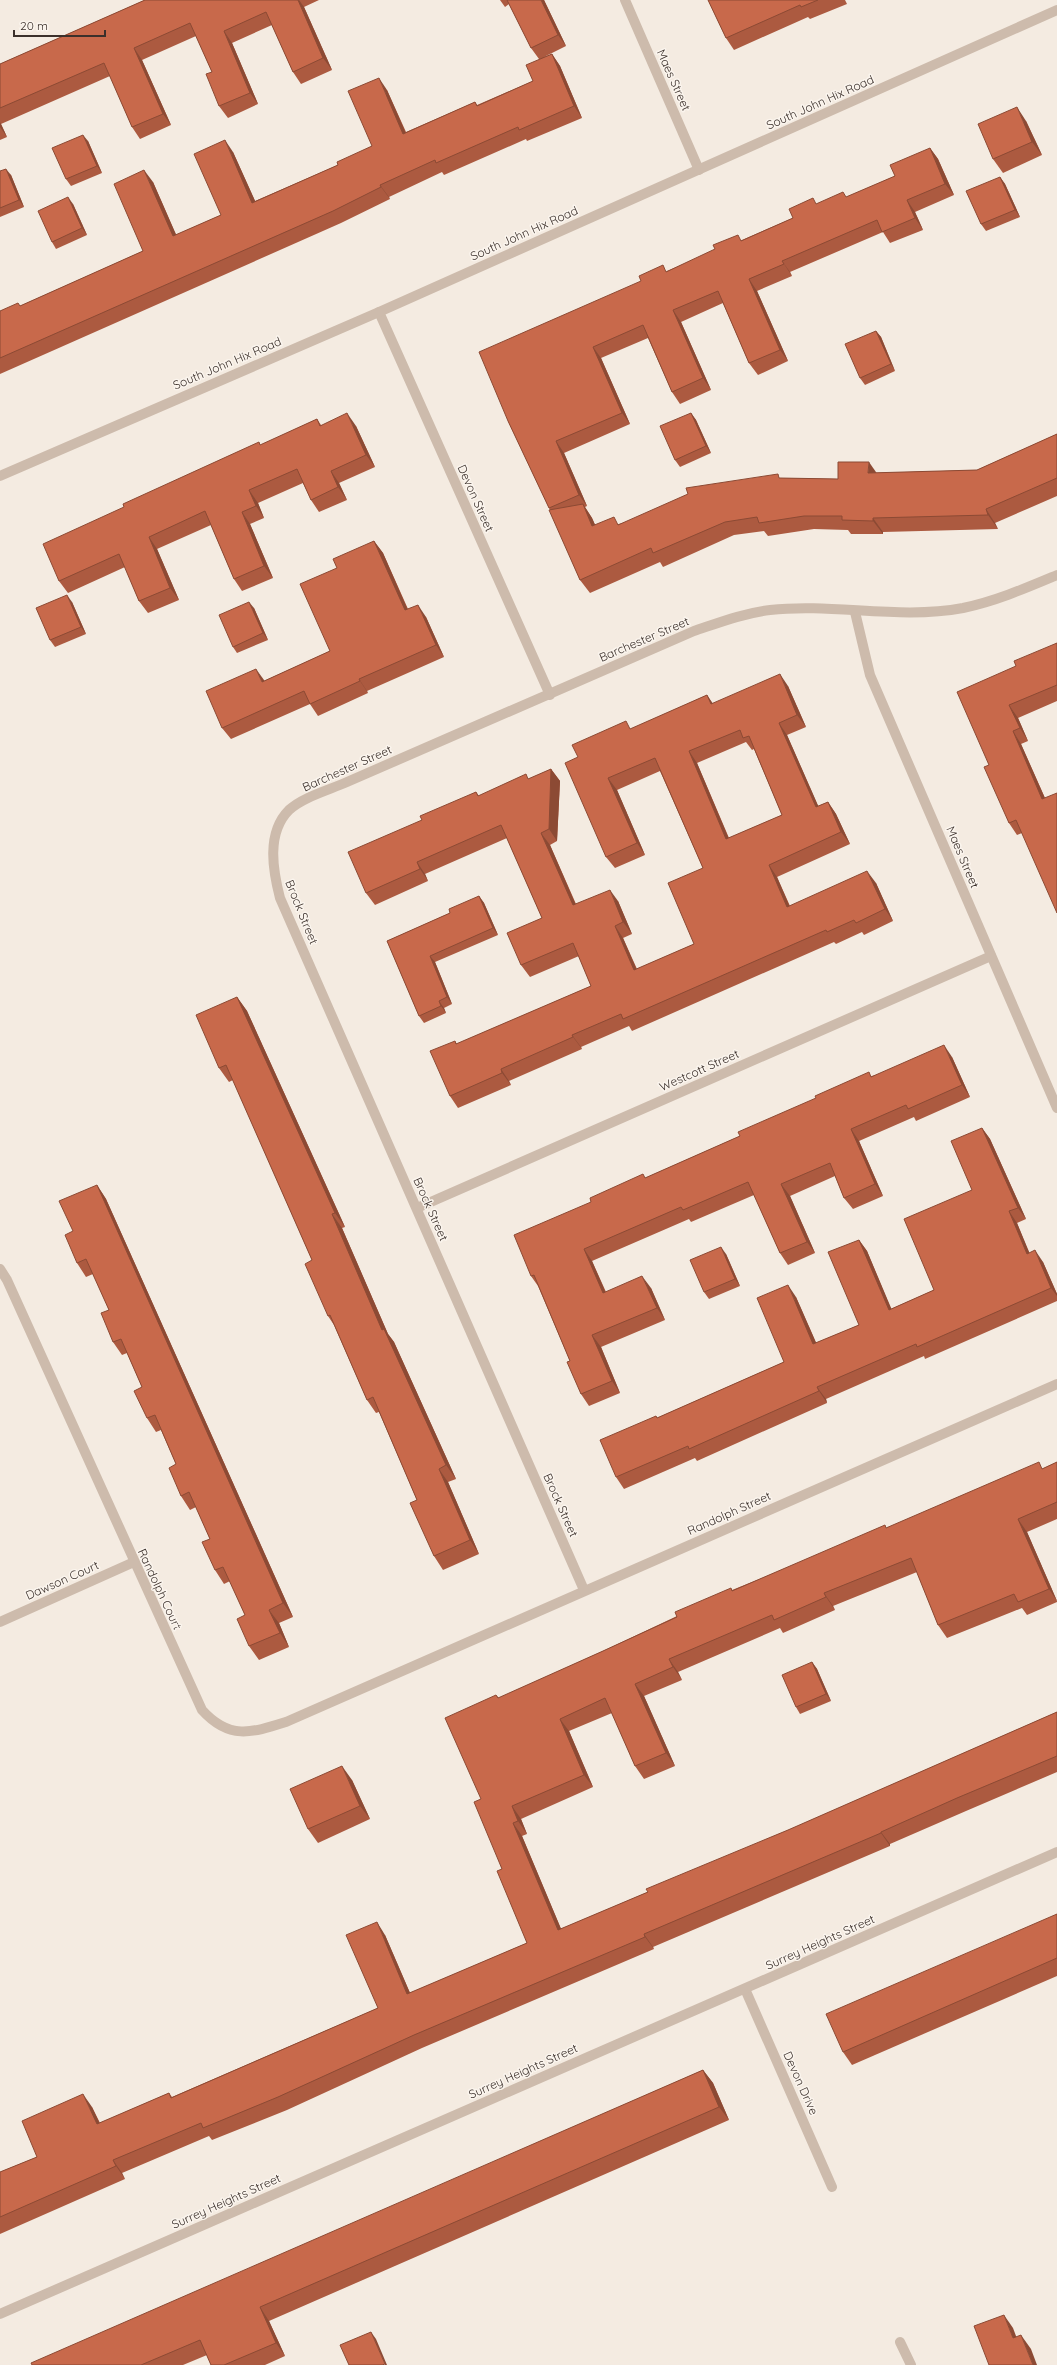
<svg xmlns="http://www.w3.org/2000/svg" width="1057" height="2365" font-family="Quicksand,sans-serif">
	<rect width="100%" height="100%" fill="#f4ebe1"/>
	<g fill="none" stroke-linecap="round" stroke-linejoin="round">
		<g stroke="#cdbbac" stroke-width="10">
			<polyline points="625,0 699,170"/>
			<polyline points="379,312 550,695"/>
			<polyline points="0,476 379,312 1057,10"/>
			<polyline points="855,612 870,675 1057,1108"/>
			<polyline points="417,1208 991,956"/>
			<path d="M0,1269l7,11 195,430c27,30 49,23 84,12l771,-338"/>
			<path d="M584,1590l-304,-692c-7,-27 -14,-65 9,-88 14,-13 40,-20 58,-28l347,-151c24,-8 50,-18 76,-21 64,-7 129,10 193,-2 33,-7 63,-20 94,-33"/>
			<polyline points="0,1622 134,1562"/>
			<polyline points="745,1989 832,2187"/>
			<polyline points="0,2314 1057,1852"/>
			<polyline points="900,2342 911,2365"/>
		</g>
	</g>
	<g fill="#ac5a40" fill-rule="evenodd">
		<polygon points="145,0 319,0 304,7 332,70 301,84 293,72 272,25 232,43 258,104 228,118 219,106 212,72 196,36 142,60 171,125 140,139 132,127 110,76 1,124 7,137 0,140 0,64"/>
		<polygon points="500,0 544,0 566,46 544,57 552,54 560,66 582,118 527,141 526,139 444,175 442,172 389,197 390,199 341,223 0,374 0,311 20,306 143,251 153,182 176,235 221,215 233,152 255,201 338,165 372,146 387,90 406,132 475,102 477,105 533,81 539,59 531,48 509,4 505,7"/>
		<polygon points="708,0 845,0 847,4 810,19 808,17 734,50 726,38"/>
		<polygon points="1026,121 1042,155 1003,173 993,159"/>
		<polygon points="88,141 102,173 71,186 66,179"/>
		<polygon points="930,148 938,159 954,195 915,212 923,230 890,243 883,232 790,272 792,276 757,291 788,361 758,375 749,363 723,303 681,322 711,390 680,404 672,392 648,338 601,358 630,424 564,453 587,506 585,507 592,518 595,525 619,524 781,478 838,479 876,473 977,470 1057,434 1057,496 995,523 998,529 883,532 883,534 851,534 848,530 814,529 768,536 764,531 734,535 663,567 660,562 590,593 580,580 550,510 508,421 667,271 742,240 793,218 817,204 847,197 895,176"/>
		<polygon points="0,171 11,175 24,207 0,217"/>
		<polygon points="1000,177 1005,184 1020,217 986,231 981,224"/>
		<polygon points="73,204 87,235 56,249 52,242"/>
		<polygon points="876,331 881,337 895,371 865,385 860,378"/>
		<polygon points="691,413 696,420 711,453 680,467 675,460"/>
		<polygon points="317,419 321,425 356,426 375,467 339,483 347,500 319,512 311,500 303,483 258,503 264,518 250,524 273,578 242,591 234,579 211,525 157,549 179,600 148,613 139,601 125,567 68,593 59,581 261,445"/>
		<polygon points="374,541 383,553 408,609 426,617 444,657 367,691 368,693 318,716 310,704 231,739 222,728 264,681 330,651 337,568"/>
		<polygon points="72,602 86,634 55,647 50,640"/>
		<polygon points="254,608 268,640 237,653 233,647"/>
		<polygon points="1057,643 1057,701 1018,718 1028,741 1021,744 1045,798 1022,833 1017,835 1009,823 989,765 1016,666"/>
		<path d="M788,686l18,41 -19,8 31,71 10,-4 8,12 14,30 -73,33 13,29 86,-23 17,38 -29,14 -2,-3 -26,12 -2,-2 -202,89 -3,-5 -48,21 1,2 -73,32 2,4 -53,23 -8,-12 5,-55 2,3 134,-58 -12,-30 -49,21 -9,-12 21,-47 -35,-80 -82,36 3,7 -53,24 -9,-12 56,-73 54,-28 3,4 50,-17 22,-10 9,12 -3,60 -7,4 26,59 42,-3 14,33 -9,4 14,31 57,-25 9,-76 -43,-97 -43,19 28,65 -30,13 -9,-11 -28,-100 53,-28 76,-34 6,9zM746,742l6,8 2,-1 28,66 -53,23 -32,-75z"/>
		<polygon points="479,896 484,903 498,935 435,962 452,1004 444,1008 446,1013 424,1023 419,1016 387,941 450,913"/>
		<polygon points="237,997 247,1011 345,1227 342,1228 388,1334 394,1342 456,1479 448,1482 479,1554 443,1570 434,1556 417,1500 379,1412 376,1413 367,1400 334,1325 328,1316 312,1260 233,1080 229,1082 219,1068"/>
		<polygon points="952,1057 970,1097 916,1121 914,1117 859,1141 883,1196 853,1209 844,1198 835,1176 790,1196 815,1253 788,1265 780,1253 754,1195 691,1222 689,1219 592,1261 606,1292 651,1288 665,1320 601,1347 620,1393 589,1406 581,1394 570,1361 538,1286 531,1276 591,1202 740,1136 872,1076"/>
		<polygon points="982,1128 990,1139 1026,1219 1017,1223 1029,1253 1043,1262 1057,1294 1057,1301 925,1359 924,1356 826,1399 827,1403 697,1461 695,1458 624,1489 616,1477 656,1416 657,1418 784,1362 796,1297 816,1343 859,1325 859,1240 867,1251 891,1309 934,1290 972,1190"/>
		<polygon points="97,1185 106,1199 293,1617 279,1623 289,1647 259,1660 249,1646 245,1615 230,1581 224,1584 215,1570 210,1539 196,1507 190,1510 181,1496 176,1464 161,1430 156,1432 147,1418 142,1387 127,1353 122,1355 113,1342 109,1310 93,1274 86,1277 77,1263 73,1231"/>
		<polygon points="726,1254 740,1286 709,1299 704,1292"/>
		<polygon points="1057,1462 1057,1519 1027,1532 1057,1601 1057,1602 1027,1615 1022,1608 947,1638 938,1625 917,1572 833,1606 835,1610 783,1633 780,1628 678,1672 682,1680 644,1696 675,1766 644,1779 635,1766 612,1713 569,1731 593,1787 521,1819 527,1834 522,1836 561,1929 648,1892 1057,1712 1057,1772 966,1811 890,1844 890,1846 653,1947 654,1949 422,2048 287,2110 212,2140 209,2136 122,2173 125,2179 0,2234 0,2172 37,2157 92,2107 100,2123 169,2093 172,2097 378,2008 385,1935 410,1993 527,1943 502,1869 481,1799 496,1695 499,1698 603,1651 732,1590 887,1528 1044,1468"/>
		<polygon points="812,1662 817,1669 831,1701 800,1714 796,1707"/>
		<polygon points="352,1780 370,1819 318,1843 308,1829"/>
		<polygon points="1057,1914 1057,1976 852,2065 843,2052"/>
		<polygon points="703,2070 713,2083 729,2120 269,2321 285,2356 265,2365 211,2365 207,2355 183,2365 32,2365"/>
	</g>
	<g fill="#8c4a34">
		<polygon points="298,0 299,0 304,7 332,70 323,58"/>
		<polygon points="541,0 544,0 566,46 558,35"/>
		<polygon points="224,31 232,43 258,104 250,93"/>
		<polygon points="134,48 142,60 171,125 163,114"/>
		<polygon points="552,54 560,66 582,118 574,106"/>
		<polygon points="379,78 387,90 411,145 403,134"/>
		<polygon points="1017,107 1026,121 1042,155 1032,142"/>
		<polygon points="0,122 1,124 7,137 0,127"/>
		<polygon points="83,135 88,141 102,173 97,166"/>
		<polygon points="225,140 233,152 261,214 252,203"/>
		<polygon points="930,148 938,159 954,195 945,184"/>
		<polygon points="6,169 11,175 24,207 19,200"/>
		<polygon points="144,170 153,182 182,248 173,236"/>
		<polygon points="1000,177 1005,184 1020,217 1015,210"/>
		<polygon points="380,185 389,197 390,199 381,187"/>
		<polygon points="68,197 73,204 87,235 82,228"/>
		<polygon points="907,200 915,212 923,230 915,218"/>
		<polygon points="782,261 790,272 792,276"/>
		<polygon points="749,279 757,291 788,361 780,350"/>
		<polygon points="673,310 681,322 711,390 703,378"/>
		<polygon points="876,331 881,337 895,371 891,364"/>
		<polygon points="593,347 601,358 630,424 622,413"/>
		<polygon points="347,413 356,426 375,467 366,455"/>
		<polygon points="691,413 696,420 711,453 706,446"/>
		<polygon points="556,441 564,453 587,506 579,495"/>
		<polygon points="869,462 878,475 868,473"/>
		<polygon points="331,471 339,483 347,500 338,487"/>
		<polygon points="249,490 258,503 264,518 256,506"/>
		<polygon points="583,504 592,518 602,540 592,526"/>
		<polygon points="986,509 995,523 998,529 988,515"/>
		<polygon points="242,512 250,524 273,578 264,566"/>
		<polygon points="873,518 883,532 883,534 873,521"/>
		<polygon points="149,537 157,549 179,600 170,588"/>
		<polygon points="374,541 383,553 413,622 405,610"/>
		<polygon points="67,595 72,602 86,634 81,627"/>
		<polygon points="249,602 254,608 268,640 263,633"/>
		<polygon points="418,605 426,617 444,657 436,645"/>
		<polygon points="256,669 264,680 270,694 262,682"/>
		<polygon points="780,674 788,686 806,727 797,715"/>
		<polygon points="359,679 367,691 368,693 360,681"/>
		<polygon points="707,695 715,707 711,704"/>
		<polygon points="1009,705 1018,718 1028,741 1020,728"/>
		<polygon points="779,723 787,735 824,819 816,807"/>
		<polygon points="1013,731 1021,744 1051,812 1042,799"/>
		<polygon points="689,751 697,763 734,851 726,839"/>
		<polygon points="551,769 560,781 557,841 549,829"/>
		<polygon points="608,778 617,790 645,855 637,843"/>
		<polygon points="828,802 836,814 850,844 841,832"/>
		<polygon points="541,833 550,845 581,917 573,905"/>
		<polygon points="417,862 425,874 428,881 420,869"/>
		<polygon points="769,865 777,877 795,919 787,907"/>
		<polygon points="867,871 876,883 893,921 885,909"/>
		<polygon points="610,890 618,901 632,934 623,922"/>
		<polygon points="479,896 484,903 498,935 493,928"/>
		<polygon points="615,926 623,938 642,982 634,970"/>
		<polygon points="430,956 435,962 452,1004 447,997"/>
		<polygon points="237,997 247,1011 345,1227 335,1213"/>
		<polygon points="439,1001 444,1008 446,1013 441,1006"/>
		<polygon points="572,1035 581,1047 582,1049 573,1037"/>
		<polygon points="944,1045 952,1057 970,1097 962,1085"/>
		<polygon points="501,1069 509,1081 511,1085 502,1073"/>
		<polygon points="982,1128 990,1139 1026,1219 1018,1208"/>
		<polygon points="851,1129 859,1141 883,1196 875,1184"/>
		<polygon points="781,1184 790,1196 815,1253 807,1242"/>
		<polygon points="97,1185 106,1199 293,1617 283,1603"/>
		<polygon points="1009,1211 1017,1223 1035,1266 1027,1254"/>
		<polygon points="332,1214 342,1228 388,1334 394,1342 456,1479 446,1465 382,1330"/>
		<polygon points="859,1240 867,1251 897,1322 889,1310"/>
		<polygon points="721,1247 726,1254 740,1286 735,1279"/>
		<polygon points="584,1249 592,1261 611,1305 603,1293"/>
		<polygon points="1035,1250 1043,1262 1057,1294 1057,1296 1051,1288"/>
		<polygon points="642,1276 651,1288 665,1320 657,1308"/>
		<polygon points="788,1285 796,1297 822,1356 813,1344"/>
		<polygon points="592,1335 601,1347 620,1393 612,1381"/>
		<polygon points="817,1387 826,1399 827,1403 819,1391"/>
		<polygon points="439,1469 448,1482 479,1554 470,1540"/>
		<polygon points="1018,1519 1027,1532 1057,1601 1049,1589"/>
		<polygon points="824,1593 833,1606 835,1610 826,1597"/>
		<polygon points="269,1610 279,1623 289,1647 280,1633"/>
		<polygon points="669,1659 678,1672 682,1680 673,1667"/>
		<polygon points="812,1662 817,1669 831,1701 826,1694"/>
		<polygon points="635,1684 644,1696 675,1766 666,1753"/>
		<polygon points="560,1719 569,1731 593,1787 584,1775"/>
		<polygon points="342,1766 352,1780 370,1819 360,1806"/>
		<polygon points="512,1806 521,1819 527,1834 518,1821"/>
		<polygon points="513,1823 522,1836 567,1943 558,1930"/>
		<polygon points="881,1832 890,1844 890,1846 881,1833"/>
		<polygon points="377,1922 385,1935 416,2007 407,1994"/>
		<polygon points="644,1934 653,1947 654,1949 645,1937"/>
		<polygon points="703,2070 713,2083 729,2120 719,2107"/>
		<polygon points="83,2094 92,2107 106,2137 97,2124"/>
		<polygon points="113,2160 122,2173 125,2179 116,2166"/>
		<polygon points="260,2307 269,2321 285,2356 276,2343"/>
		<polygon points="1004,2315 1013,2328 1022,2352 1013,2338"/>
		<polygon points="371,2332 376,2339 387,2365 385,2365 385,2364"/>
		<polygon points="1021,2335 1031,2349 1037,2365 1033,2365"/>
	</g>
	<g fill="#c8694b" stroke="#8c4a34" fill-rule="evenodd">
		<polygon points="145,0 298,0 323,58 293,72 266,12 224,31 250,93 219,106 206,74 212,72 190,23 134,48 163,114 132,127 104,63 0,108 0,64"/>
		<polygon points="507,0 541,0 558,35 531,48"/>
		<polygon points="708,0 818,0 801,7 800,5 726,38"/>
		<polygon points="552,54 574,106 519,130 518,127 436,163 435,160 380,185 381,187 333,211 0,358 0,311 18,303 20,306 143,251 114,184 144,170 173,236 221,215 194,154 225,140 252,203 338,165 337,162 372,146 348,91 379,78 403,134 475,102 477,106 533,81 526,65"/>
		<polygon points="1017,107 1032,142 993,159 978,124"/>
		<polygon points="83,135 97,166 66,179 52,148"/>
		<polygon points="930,148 945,184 907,200 915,218 882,232 877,220 782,261 784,264 749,279 780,350 749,363 718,291 673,310 703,378 672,392 643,325 593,347 622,413 556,441 579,495 549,508 508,421 479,352 641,281 639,276 663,265 666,272 715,249 713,245 738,235 741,241 793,218 789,209 813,198 816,204 843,192 846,197 895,176 890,165"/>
		<polygon points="6,169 19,200 0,208 0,171"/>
		<polygon points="1000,177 1015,210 981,224 966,191"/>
		<polygon points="68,197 82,228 52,242 38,211"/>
		<polygon points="876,331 891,364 860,378 845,344"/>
		<polygon points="347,413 366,455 331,471 338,487 311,500 297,469 249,490 256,506 242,512 264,566 234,579 205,511 149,537 170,588 139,601 119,554 59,581 43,544 124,507 123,504 259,442 260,445 317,419 320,426"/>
		<polygon points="691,413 706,446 675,460 660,426"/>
		<polygon points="1057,434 1057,478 986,509 988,515 873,518 873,521 842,520 842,516 804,516 759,523 757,517 725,522 653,553 651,548 580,580 549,510 583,504 592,526 614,517 618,525 688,494 686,488 778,474 779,478 838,479 838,462 869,462 868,473 977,470"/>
		<polygon points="374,541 405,610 418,605 436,645 359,679 360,681 310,704 304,691 222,728 206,691 256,669 262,682 330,651 300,584 337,568 333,559"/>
		<polygon points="67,595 81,627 50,640 36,608"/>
		<polygon points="249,602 263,633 233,647 219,615"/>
		<polygon points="1057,643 1057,685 1009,705 1020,728 1013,731 1042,799 1057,793 1057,913 1016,820 1009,823 984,767 989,765 957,692 1016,666 1014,661"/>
		<path d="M780,674l17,41 -18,8 37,84 12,-5 13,30 -72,33 18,42 80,-36 18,38 -29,14 -2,-3 -27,12 -1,-2 -203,89 -2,-5 -49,21 1,2 -72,32 1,4 -52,23 -20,-45 25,-10 1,3 135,-58 -18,-43 -52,22 -14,-32 35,-15 -41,-93 -84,37 3,7 -54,24 -18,-41 74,-32 -2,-4 56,-24 2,4 48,-22 2,5 23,-10 -2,60 -8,4 32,72 37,-15 13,32 -8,4 19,44 60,-26 -26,-61 35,-15 -48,-110 -47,20 29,65 -31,14 -41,-94 13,-6 -6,-12 54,-24 4,8 77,-34 4,9zM740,730l3,8 6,-2 33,79 -56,24 -37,-88z"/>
		<polygon points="479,896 493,928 430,956 447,997 439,1001 441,1006 419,1016 387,941 450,913 449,909"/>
		<polygon points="237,997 335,1213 332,1214 382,1330 384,1329 446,1465 439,1469 470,1540 434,1556 410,1503 417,1500 373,1397 367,1400 330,1315 328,1316 305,1264 312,1260 226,1065 219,1068 196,1015"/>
		<polygon points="944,1045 962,1085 908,1109 906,1105 851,1129 875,1184 844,1198 830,1163 781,1184 807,1242 780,1253 748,1182 683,1210 681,1207 584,1249 603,1293 642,1276 657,1308 592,1335 612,1381 581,1394 567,1362 570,1361 534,1275 531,1276 514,1235 591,1202 590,1198 643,1174 645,1178 740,1136 738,1132 816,1098 815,1096 869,1072 871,1077"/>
		<polygon points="982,1128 1018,1208 1009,1211 1027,1254 1035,1250 1051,1288 917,1347 916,1344 817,1387 819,1391 689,1449 688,1446 616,1477 600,1440 656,1416 657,1418 784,1362 757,1298 788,1285 813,1344 859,1325 828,1252 859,1240 889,1310 934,1290 904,1219 972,1190 951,1141"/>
		<polygon points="97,1185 283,1603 269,1610 280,1633 249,1646 237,1619 245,1615 223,1567 215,1570 202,1542 210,1539 189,1492 181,1496 169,1468 176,1464 155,1415 147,1418 134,1391 142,1387 121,1339 113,1342 101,1313 109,1310 86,1259 77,1263 65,1235 73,1231 59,1201"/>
		<polygon points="721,1247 735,1279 704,1292 690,1260"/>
		<polygon points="1039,1462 1042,1469 1057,1462 1057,1502 1018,1519 1049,1589 1018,1602 1014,1594 938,1625 911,1558 824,1593 826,1597 774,1620 772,1615 669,1659 673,1667 635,1684 666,1753 635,1766 605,1698 560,1719 584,1775 512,1806 518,1821 513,1823 558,1930 648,1892 646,1889 788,1830 1057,1712 1057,1756 957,1798 881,1832 881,1833 644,1934 645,1937 414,2035 278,2097 203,2128 201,2123 113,2160 116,2166 0,2217 0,2172 37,2157 22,2121 83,2094 97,2124 169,2093 171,2098 378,2008 346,1935 377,1922 407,1994 527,1943 497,1871 502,1869 474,1802 481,1799 445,1718 496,1695 498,1698 603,1651 677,1617 675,1612 731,1588 732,1591 885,1525 886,1528"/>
		<polygon points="812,1662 826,1694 796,1707 782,1675"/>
		<polygon points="342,1766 360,1806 308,1829 290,1789"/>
		<polygon points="1057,1914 1057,1958 843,2052 826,2014"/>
		<polygon points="703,2070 719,2107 260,2307 276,2343 224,2365 211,2365 200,2340 141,2365 32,2365 31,2363"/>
		<polygon points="1004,2315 1013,2338 1021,2335 1033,2365 989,2365 974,2326"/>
		<polygon points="371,2332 385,2364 382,2365 349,2365 340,2345"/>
	</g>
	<g text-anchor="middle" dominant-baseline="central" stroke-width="3" stroke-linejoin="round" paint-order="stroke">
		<g font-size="12" fill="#3b302b" stroke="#fbf5ee">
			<text transform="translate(674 80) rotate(66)">Maes Street</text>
			<text transform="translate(820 102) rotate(-24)">South John Hix Road</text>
			<text transform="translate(524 233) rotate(-24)">South John Hix Road</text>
			<text transform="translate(227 363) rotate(-23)">South John Hix Road</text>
			<text transform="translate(476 498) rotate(66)">Devon Street</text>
			<text transform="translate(644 639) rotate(-23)">Barchester Street</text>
			<text transform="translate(347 768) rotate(-24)">Barchester Street</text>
			<text transform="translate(963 857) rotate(67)">Maes Street</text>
			<text transform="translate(302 912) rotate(68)">Brock Street</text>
			<text transform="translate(699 1070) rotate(-24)">Westcott Street</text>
			<text transform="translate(431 1209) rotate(66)">Brock Street</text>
			<text transform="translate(561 1505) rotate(66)">Brock Street</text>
			<text transform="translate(729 1513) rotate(-24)">Randolph Street</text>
			<text transform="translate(62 1580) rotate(-24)">Dawson Court</text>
			<text transform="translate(160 1589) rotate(65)">Randolph Court</text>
			<text transform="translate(820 1942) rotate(-24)">Surrey Heights Street</text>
			<text transform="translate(523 2071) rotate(-24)">Surrey Heights Street</text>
			<text transform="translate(801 2083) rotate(66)">Devon Drive</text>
			<text transform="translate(226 2201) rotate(-24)">Surrey Heights Street</text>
		</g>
	</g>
	<path d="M14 30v6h91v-6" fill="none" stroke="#3b302b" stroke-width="2"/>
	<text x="20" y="30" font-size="12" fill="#3b302b" stroke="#fbf5ee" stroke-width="3" paint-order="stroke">20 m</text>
</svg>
